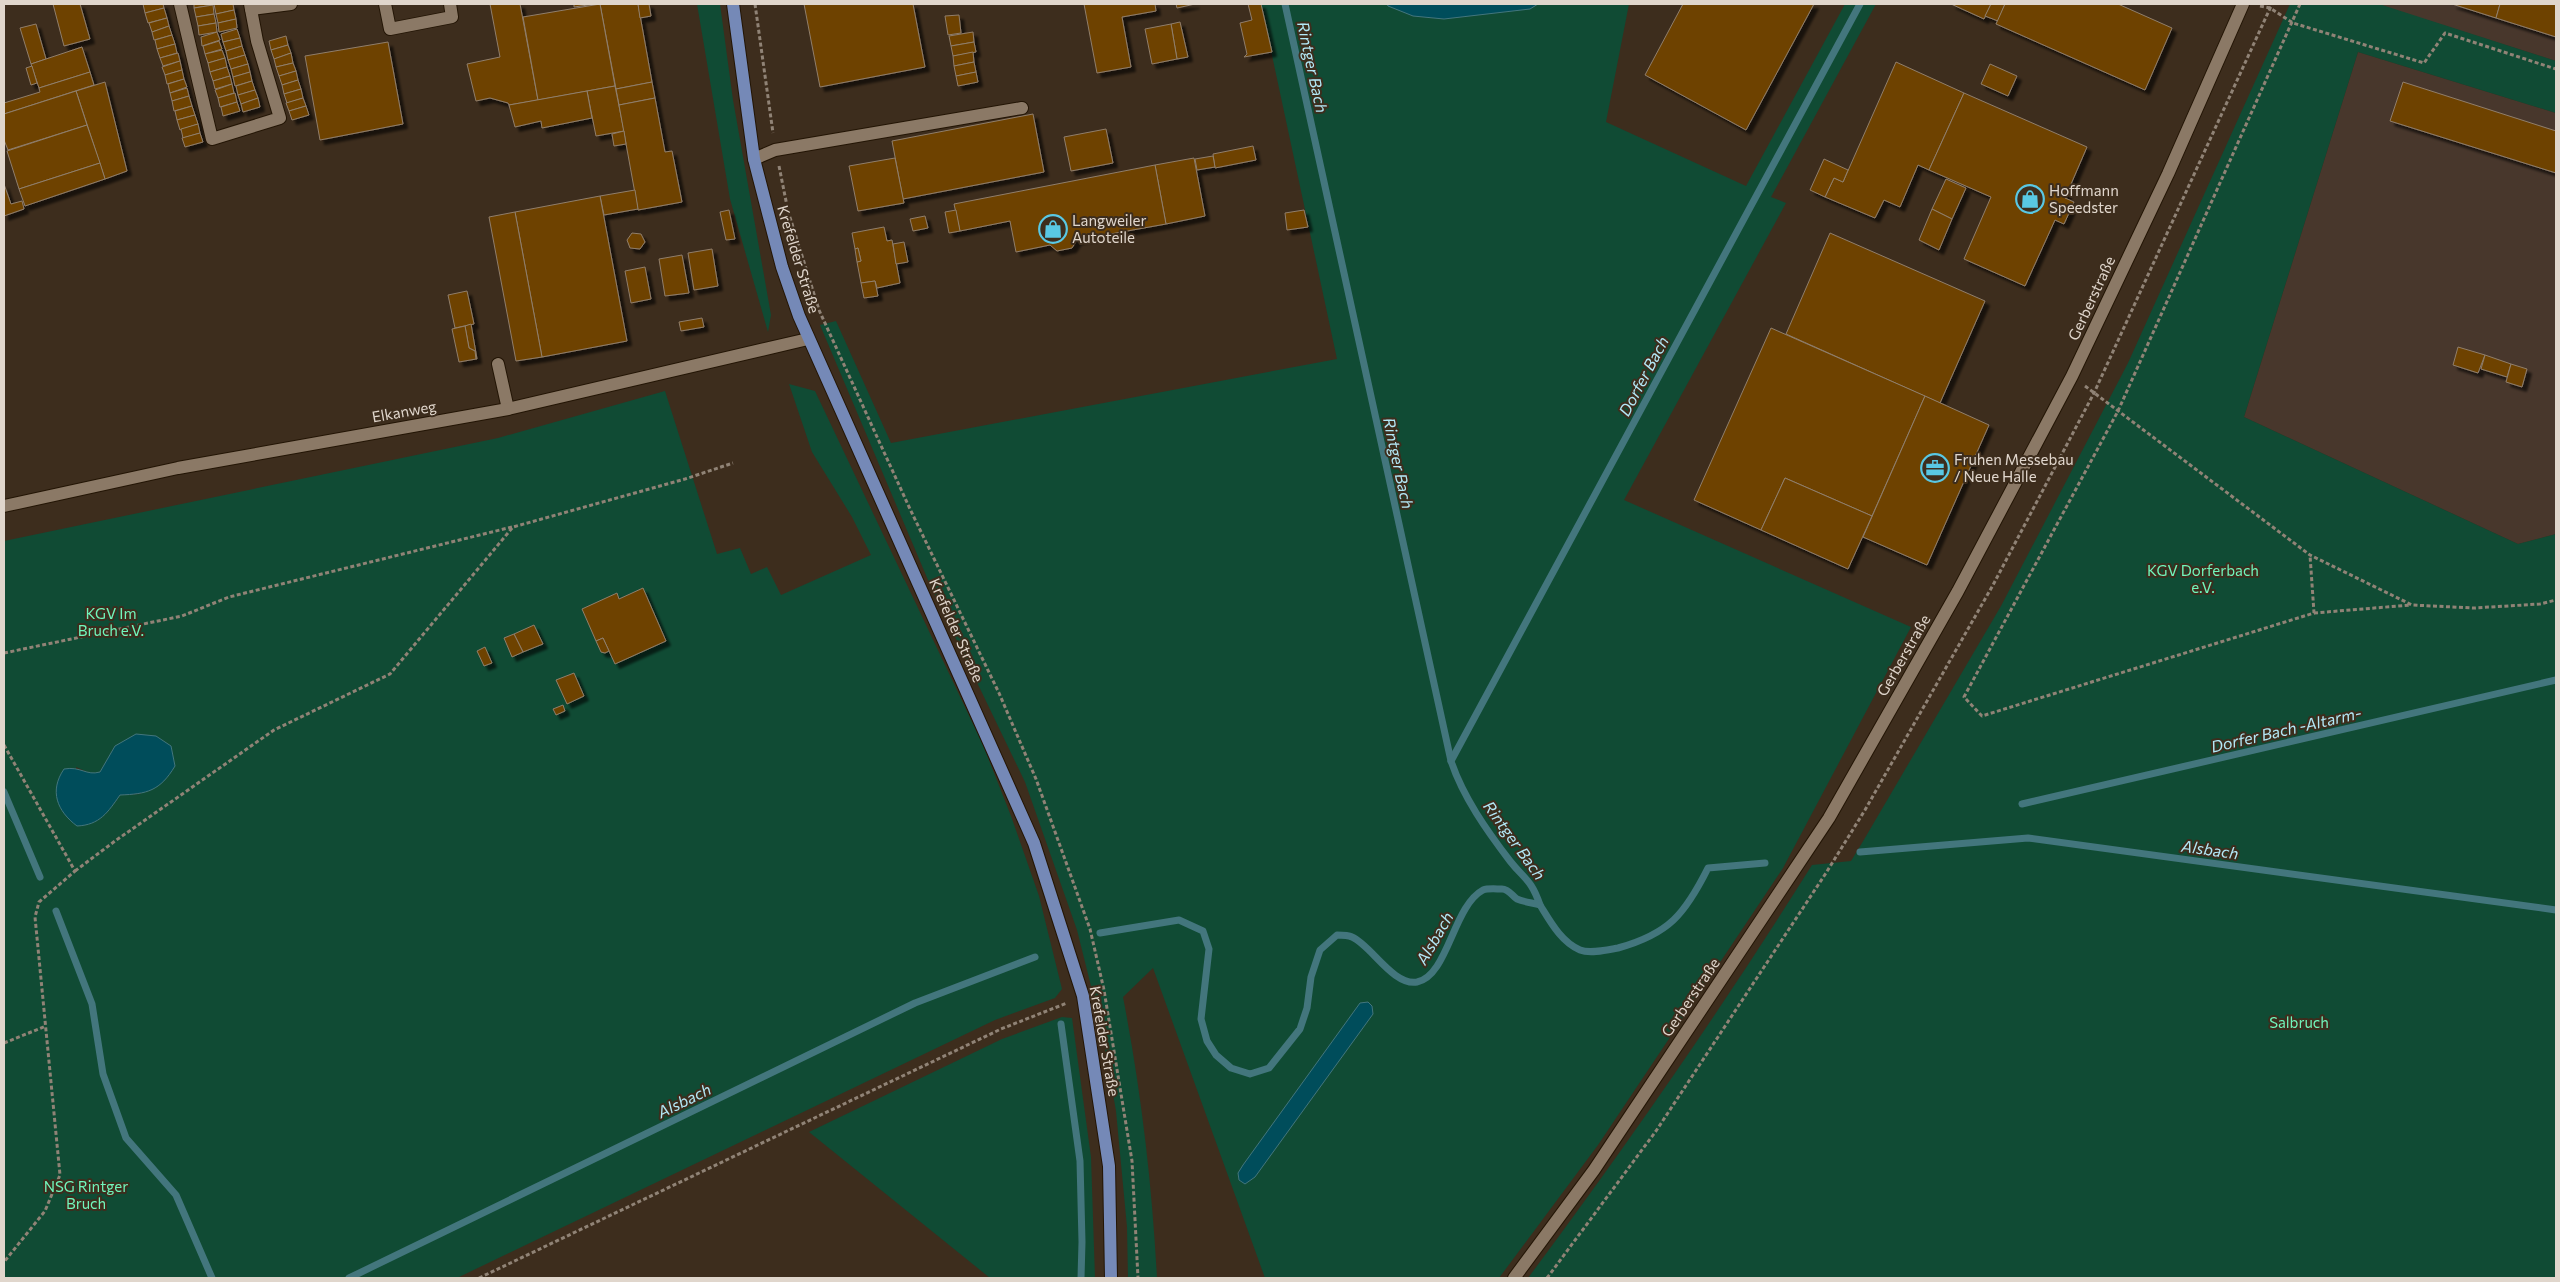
<svg xmlns="http://www.w3.org/2000/svg" width="2560" height="1282" font-family="Commissioner,sans-serif">
	<defs>
		<filter id="shadow"><feDropShadow dx="4.5" dy="4.5" stdDeviation="1" flood-color="#0009"/></filter>
	</defs>
	<rect width="100%" height="100%" fill="#3d2d1d"/>
	<g fill="#48372c">
		<polygon points="2379,4 2556,4 2556,61 2379,5"/>
		<polygon points="2358,52 2556,113 2556,534 2518,544 2244,417"/>
	</g>
	<g fill="#104b34" fill-rule="evenodd">
		<polygon points="697,4 720,4 733,100 771,315 768,332 730,199"/>
		<path d="M1261,4h126l1,2 142,3 8,-5h91l-23,118 140,64 99,-182h31l-105,193 15,6 -162,297 287,127 -128,241 -185,277 -99,133h-234l-112,-310 -30,29c18,93 29,186 34,281h-29l-1,-51 -11,-116 -15,-85 -24,-96 -52,-148 -94,-195 -111,-262 16,-4 55,122 446,-84z"/>
		<path d="M2290,4h89l177,57v52l-198,-61 -114,365 274,127 38,-10v744h-1028c100,-134 195,-271 284,-413l39,-4 11,-18 139,-237 127,-243z"/>
		<path d="M789,384l26,7 168,354 28,71 28,80 23,93 -7,9 -60,22 -538,258h-453v-737l494,-103 167,-47 52,163 23,-6 11,26 16,-7 14,28 90,-40 -19,-38 -40,-65zM115,746l26,48 -21,1c-12,17 -20,29 -43,31l-1,-59 16,7 8,-2z"/>
		<polygon points="1062,1017 1072,1018 1091,1157 1095,1278 990,1278 809,1132 1002,1039"/>
	</g>
	<g fill="#004d5b" stroke="#43767d">
		<polygon points="1387,4 1538,4 1530,9 1444,19 1413,16 1388,6"/>
		<path d="M136,734l20,2 15,10 4,20c-15,25 -28,28 -55,29 -12,17 -20,30 -43,31 -20,-15 -28,-35 -13,-57 17,-3 22,7 36,3l15,-26z"/>
		<polygon points="1368,1002 1372,1006 1373,1014 1255,1177 1245,1184 1239,1180 1238,1173 1243,1165 1360,1003"/>
	</g>
	<g fill="none" stroke-linecap="round" stroke-linejoin="round">
		<g stroke="#43767d" stroke-width="7">
			<path d="M1285,4l166,757c12,36 36,70 59,100 15,19 21,18 30,44"/>
			<polyline points="1451,761 1860,4"/>
			<polyline points="4,792 40,877"/>
			<polyline points="2022,804 2556,680"/>
			<polyline points="1860,852 2028,838 2556,910"/>
			<polyline points="56,911 92,1004 103,1074 126,1138 176,1195 212,1278"/>
			<path d="M1100,933l79,-13 24,11 6,18 -8,70 6,22 9,14 15,13 19,6 19,-6 31,-39 7,-21 4,-31 9,-27 17,-15c4,0 11,0 15,2 19,8 41,49 65,45 31,-6 36,-76 66,-92 5,-2 13,-1 19,-1 7,0 10,7 15,10 7,3 16,4 23,6 10,16 21,37 40,45 10,4 27,0 38,-2 51,-14 67,-34 90,-80l57,-5"/>
			<polyline points="1061,1024 1080,1161 1082,1242 1081,1278"/>
			<polyline points="349,1278 915,1003 1035,957"/>
		</g>
	</g>
	<g fill="#6e4300" stroke="#907e6b" filter="url(#shadow)">
		<polygon points="53,4 80,4 90,39 64,46"/>
		<polygon points="143,4 163,4 164,8 145,13"/>
		<polygon points="194,4 213,4 213,5 194,8"/>
		<polygon points="214,4 233,4 234,10 216,14"/>
		<polygon points="490,4 520,4 538,100 509,105 508,103 490,98 476,101 467,64 500,57"/>
		<polygon points="574,4 595,4 574,7"/>
		<polygon points="600,4 638,4 652,82 616,89"/>
		<polygon points="600,4 615,86 538,100 523,17"/>
		<polygon points="638,4 649,4 651,16 640,18"/>
		<polygon points="804,4 913,4 925,67 820,87"/>
		<polygon points="1084,4 1155,4 1156,11 1122,17 1131,67 1097,73"/>
		<polygon points="1176,4 1195,4 1177,8"/>
		<polygon points="1248,4 1261,4 1272,52 1244,57 1247,54 1240,23 1252,20"/>
		<polygon points="1683,4 1814,4 1746,130 1645,75"/>
		<polygon points="1951,4 1991,4 1984,19"/>
		<polygon points="1991,4 2005,4 1998,21 1985,16"/>
		<polygon points="2005,4 2118,4 2172,28 2145,90 1996,24"/>
		<polygon points="2452,4 2500,4 2496,18"/>
		<polygon points="2500,4 2556,4 2556,37 2496,18"/>
		<polygon points="213,5 214,14 196,17 194,8"/>
		<polygon points="164,8 167,18 148,23 145,13"/>
		<polygon points="234,10 236,19 218,23 216,14"/>
		<polygon points="214,14 216,23 198,26 196,17"/>
		<polygon points="959,15 961,33 948,35 945,16"/>
		<polygon points="167,18 169,26 152,32 149,23"/>
		<polygon points="236,19 237,28 219,32 218,23"/>
		<polygon points="1180,22 1188,57 1177,59 1171,24"/>
		<polygon points="216,23 217,32 199,35 198,26"/>
		<polygon points="36,24 46,59 31,64 20,28"/>
		<polygon points="1171,24 1177,59 1152,64 1145,29"/>
		<polygon points="169,26 172,35 154,40 152,32"/>
		<polygon points="237,29 240,38 223,42 221,34"/>
		<polygon points="217,32 220,40 202,46 201,37"/>
		<polygon points="973,32 974,42 951,46 949,36"/>
		<polygon points="172,35 175,44 157,49 155,40"/>
		<polygon points="286,36 288,45 271,50 269,41"/>
		<polygon points="240,38 242,46 226,51 223,42"/>
		<polygon points="219,41 222,49 205,54 203,46"/>
		<polygon points="388,42 403,124 320,140 305,56"/>
		<polygon points="974,42 976,52 953,56 951,46"/>
		<polygon points="175,44 177,53 160,58 157,49"/>
		<polygon points="288,45 291,53 274,59 271,50"/>
		<polygon points="242,46 245,55 228,60 226,51"/>
		<polygon points="82,47 90,72 39,88 31,64"/>
		<polygon points="222,50 225,58 208,63 205,54"/>
		<polygon points="973,52 974,62 954,66 953,56"/>
		<polygon points="178,53 180,61 163,66 160,58"/>
		<polygon points="291,53 293,63 276,67 274,59"/>
		<polygon points="245,55 248,64 231,69 228,60"/>
		<polygon points="225,58 227,67 210,72 208,63"/>
		<polygon points="180,61 182,70 165,75 162,67"/>
		<polygon points="974,62 976,72 956,76 954,66"/>
		<polygon points="1896,62 1964,93 1929,170 1918,165 1900,207 1884,200 1875,218 1825,197 1834,178 1843,182"/>
		<polygon points="293,63 296,71 279,76 276,67"/>
		<polygon points="248,64 250,72 233,77 231,69"/>
		<polygon points="1990,64 2017,76 2008,96 1981,84"/>
		<polygon points="32,66 37,83 31,85 26,68"/>
		<polygon points="227,67 230,76 213,81 210,72"/>
		<polygon points="182,70 184,79 167,84 165,75"/>
		<polygon points="296,71 298,80 282,85 279,76"/>
		<polygon points="90,72 94,85 4,114 4,103 40,92 39,88"/>
		<polygon points="250,72 252,81 235,86 233,77"/>
		<polygon points="976,72 978,82 958,86 956,76"/>
		<polygon points="230,76 232,84 215,89 213,81"/>
		<polygon points="184,79 187,87 170,93 168,84"/>
		<polygon points="298,80 301,89 284,94 282,85"/>
		<polygon points="252,81 255,90 238,95 236,86"/>
		<polygon points="105,82 127,171 105,179 76,91"/>
		<polygon points="652,82 655,98 619,105 616,89"/>
		<polygon points="2403,82 2556,131 2556,173 2390,121"/>
		<polygon points="232,84 234,93 218,98 215,90"/>
		<polygon points="615,86 624,131 596,136 587,91"/>
		<polygon points="187,88 189,96 172,101 170,93"/>
		<polygon points="301,89 303,98 287,103 284,94"/>
		<polygon points="255,90 258,98 241,104 238,95"/>
		<polygon points="76,91 87,125 8,150 4,140 4,114"/>
		<polygon points="587,91 592,118 542,128 541,121 515,127 509,105"/>
		<polygon points="235,93 237,102 220,107 218,98"/>
		<polygon points="1964,93 2087,147 2065,198 2074,202 2064,224 2055,220 2025,286 1964,259 1991,197 1929,170"/>
		<polygon points="189,96 192,106 174,111 172,101"/>
		<polygon points="258,98 260,107 243,112 241,104"/>
		<polygon points="303,98 306,106 289,111 286,103"/>
		<polygon points="655,98 665,152 672,151 682,202 638,210 619,105"/>
		<polygon points="237,102 240,111 223,116 221,107"/>
		<polygon points="192,106 195,115 177,120 175,111"/>
		<polygon points="306,106 309,115 292,120 289,111"/>
		<polygon points="1033,114 1044,172 903,199 892,141"/>
		<polygon points="195,115 198,124 180,130 177,120"/>
		<polygon points="198,124 200,133 183,138 181,129"/>
		<polygon points="87,125 100,163 19,189 7,151"/>
		<polygon points="1106,129 1113,163 1071,171 1064,137"/>
		<polygon points="624,131 626,144 614,146 612,134"/>
		<polygon points="200,133 203,142 185,147 182,138"/>
		<polygon points="1253,146 1256,160 1215,168 1213,154"/>
		<polygon points="1213,156 1215,167 1197,170 1195,159"/>
		<polygon points="895,158 904,203 858,211 849,166"/>
		<polygon points="1194,158 1205,216 1166,224 1155,165"/>
		<polygon points="1824,159 1848,170 1843,182 1834,178 1825,197 1810,190"/>
		<polygon points="100,163 105,179 25,206 19,189"/>
		<polygon points="1155,165 1166,224 1077,240 1072,248 1057,251 1050,245 1016,252 1010,221 960,231 954,204"/>
		<polygon points="1946,179 1966,188 1952,219 1932,209"/>
		<polygon points="4,184 11,204 22,201 24,209 4,216"/>
		<polygon points="635,190 638,209 604,215 600,196"/>
		<polygon points="600,196 627,341 542,357 515,212"/>
		<polygon points="1932,209 1952,219 1939,250 1919,240"/>
		<polygon points="729,210 735,239 726,240 720,212"/>
		<polygon points="956,210 960,231 949,233 945,212"/>
		<polygon points="1304,210 1308,227 1287,230 1285,213"/>
		<polygon points="515,212 542,357 516,361 489,217"/>
		<polygon points="925,216 928,228 913,231 910,219"/>
		<polygon points="884,227 887,241 892,240 900,283 877,288 875,281 861,283 857,262 861,261 858,248 855,249 852,233"/>
		<polygon points="632,233 641,234 645,242 640,249 630,248 627,240"/>
		<polygon points="1830,233 1985,301 1940,403 1786,334"/>
		<polygon points="904,242 908,262 896,264 893,244"/>
		<polygon points="858,248 861,261 857,262 855,249"/>
		<polygon points="712,249 718,286 694,290 688,253"/>
		<polygon points="682,255 689,293 665,296 659,259"/>
		<polygon points="645,267 651,299 631,303 625,271"/>
		<polygon points="875,281 878,296 864,298 861,283"/>
		<polygon points="467,291 474,324 455,328 448,295"/>
		<polygon points="702,318 704,327 681,331 679,322"/>
		<polygon points="471,324 477,359 476,359 475,351 469,348 465,326"/>
		<polygon points="465,326 469,348 475,351 476,359 459,362 452,329"/>
		<polygon points="1771,328 1925,396 1872,516 1785,478 1761,530 1694,500"/>
		<polygon points="2458,347 2485,355 2478,373 2453,365"/>
		<polygon points="2485,355 2511,364 2507,377 2481,369"/>
		<polygon points="2511,364 2527,369 2522,387 2506,382"/>
		<polygon points="1925,396 1989,425 1927,565 1863,537"/>
		<polygon points="1785,478 1872,516 1848,569 1761,530"/>
		<polygon points="643,588 666,641 615,664 603,638 596,641 582,609 617,593 619,599"/>
		<polygon points="534,625 543,644 523,652 514,634"/>
		<polygon points="514,634 523,652 512,657 504,638"/>
		<polygon points="603,638 609,651 605,653 601,652 596,641"/>
		<polygon points="485,647 492,663 484,666 477,651"/>
		<polygon points="574,673 584,696 567,704 556,680"/>
		<polygon points="563,705 565,711 556,715 553,709"/>
	</g>
	<g fill="none" stroke-linecap="round" stroke-linejoin="round">
		<defs>
			<g id="minor">
				<polyline points="180,4 212,139 280,118 257,41 250,4"/>
				<polyline points="385,4 390,29 452,17 450,4"/>
				<polyline points="251,9 291,4"/>
				<polyline points="754,159 775,150 1022,108"/>
				<polyline points="498,364 508,409"/>
				<polyline points="4,506 178,468 508,409 808,339"/>
				<polyline points="1514,1278 1594,1170 1829,818 1958,591 2072,376 2168,174 2243,4"/>
			</g>
			<polyline id="major" points="733,4 754,159 782,267 799,316 1034,843 1083,996 1109,1166 1111,1278"/>
		</defs>
		<use href="#minor" stroke="#231505" stroke-width="14"/>
		<use href="#major" stroke="#231505" stroke-width="14"/>
		<g stroke="#908376" stroke-width="3" stroke-dasharray="4 2.5" stroke-linecap="butt">
			<polyline points="755,4 773,133"/>
			<polyline points="2300,4 2118,411 1964,697 1982,716 2314,613 2310,555"/>
			<polyline points="2260,6 2270,8 2293,23 2424,63 2445,33 2556,69"/>
			<polyline points="779,166 788,211 819,310 910,509 999,693 1036,779 1090,929 1104,990 1132,1161 1138,1278"/>
			<polyline points="2085,386 2310,555 2412,605 2474,608 2540,604 2556,600"/>
			<polyline points="2314,613 2411,605"/>
			<polyline points="4,653 182,616 229,597 512,527"/>
			<polyline points="4,745 75,871 39,902 35,917 60,1175 45,1211 4,1262"/>
			<polyline points="75,871 115,841 274,730 390,674 513,527 685,479 733,463"/>
			<polyline points="4,1043 46,1026"/>
			<polyline points="479,1278 1001,1029 1067,1003"/>
			<polyline points="1547,1278 1656,1131 1826,873 1865,810 1993,585 2094,393 2272,4"/>
		</g>
		<use href="#minor" stroke="#8b7966" stroke-width="12"/>
		<use href="#major" stroke="#7589b7" stroke-width="12"/>
	</g>
	<defs>
		<symbol id="shop-ring" viewBox="-11 -11 22 22"><circle r="9.5" fill="#3d2d1d" stroke="#59c8e4" stroke-width="1.5"/><path d="M-5-2.5h2.3a2.7 3.5 0 0 1 5.4 0H5L5.5 6h-11ZM-1.5-2.5h3a1.5 2.3 0 0 0-3 0Z" fill="#59c8e4"/></symbol>
		<symbol id="office-ring" viewBox="-11 -11 22 22"><circle r="9.5" fill="#3d2d1d" stroke="#59c8e4" stroke-width="1.5"/><path d="M-6-3h4V-5.5h4V-3h4V5H-6ZM-1-4.5V-3h2v-1.5ZM-6 0V1H6V0Z" fill="#59c8e4"/></symbol>
	</defs>
	<g fill-rule="evenodd">
		<use href="#shop-ring" x="2014" y="183" width="32" height="32"/>
		<use href="#shop-ring" x="1037" y="213" width="32" height="32"/>
		<use href="#office-ring" x="1919" y="452" width="32" height="32"/>
	</g>
	<g text-anchor="middle" dominant-baseline="central" stroke-width="4" stroke-linejoin="round" paint-order="stroke">
		<g font-size="15" fill="#e0d6cc" stroke="#3d2d1d" text-anchor="start">
			<text x="2049" y="190">Hoffmann<tspan x="2049" dy="17">Speedster</tspan></text>
			<text x="1072" y="220">Langweiler<tspan x="1072" dy="17">Autoteile</tspan></text>
			<text x="1954" y="459">Fruhen Messebau<tspan x="1954" dy="17">/ Neue Halle</tspan></text>
		</g>
		<g font-size="15" fill="#e0d6cc" stroke="#3d2d1d">
			<text transform="translate(799 259) rotate(73)">Krefelder Straße</text>
			<text transform="translate(2091 298) rotate(-65)">Gerberstraße</text>
			<text transform="translate(404 411) rotate(-10)">Elkanweg</text>
			<text transform="translate(957 630) rotate(66)">Krefelder Straße</text>
			<text transform="translate(1903 655) rotate(-60)">Gerberstraße</text>
			<text transform="translate(1690 997) rotate(-56)">Gerberstraße</text>
			<text transform="translate(1105 1041) rotate(80)">Krefelder Straße</text>
		</g>
		<g font-size="15" fill="#70f6bc" stroke="#3d2d1d">
			<text x="2203" y="570">KGV Dorferbach<tspan x="2203" dy="17">e.V.</tspan></text>
			<text x="111" y="613">KGV Im<tspan x="111" dy="17">Bruch e.V.</tspan></text>
			<text x="2299" y="1022">Salbruch</text>
			<text x="86" y="1186">NSG Rintger<tspan x="86" dy="17">Bruch</tspan></text>
		</g>
		<g font-size="16" font-style="italic" fill="#b2e8f6" stroke="#3d2d1d">
			<text transform="translate(1313 67) rotate(78)">Rintger Bach</text>
			<text transform="translate(1643 376) rotate(-62)">Dorfer Bach</text>
			<text transform="translate(1399 463) rotate(78)">Rintger Bach</text>
			<text transform="translate(2286 729) rotate(-13)">Dorfer Bach -Altarm-</text>
			<text transform="translate(1515 840) rotate(54)">Rintger Bach</text>
			<text transform="translate(2210 849) rotate(8)">Alsbach</text>
			<text transform="translate(1434 938) rotate(-60)">Alsbach</text>
			<text transform="translate(684 1100) rotate(-26)">Alsbach</text>
		</g>
	</g>
	<rect width="2560" height="1282" fill="none" stroke="#e0d6cc" stroke-width="10"/>
</svg>
